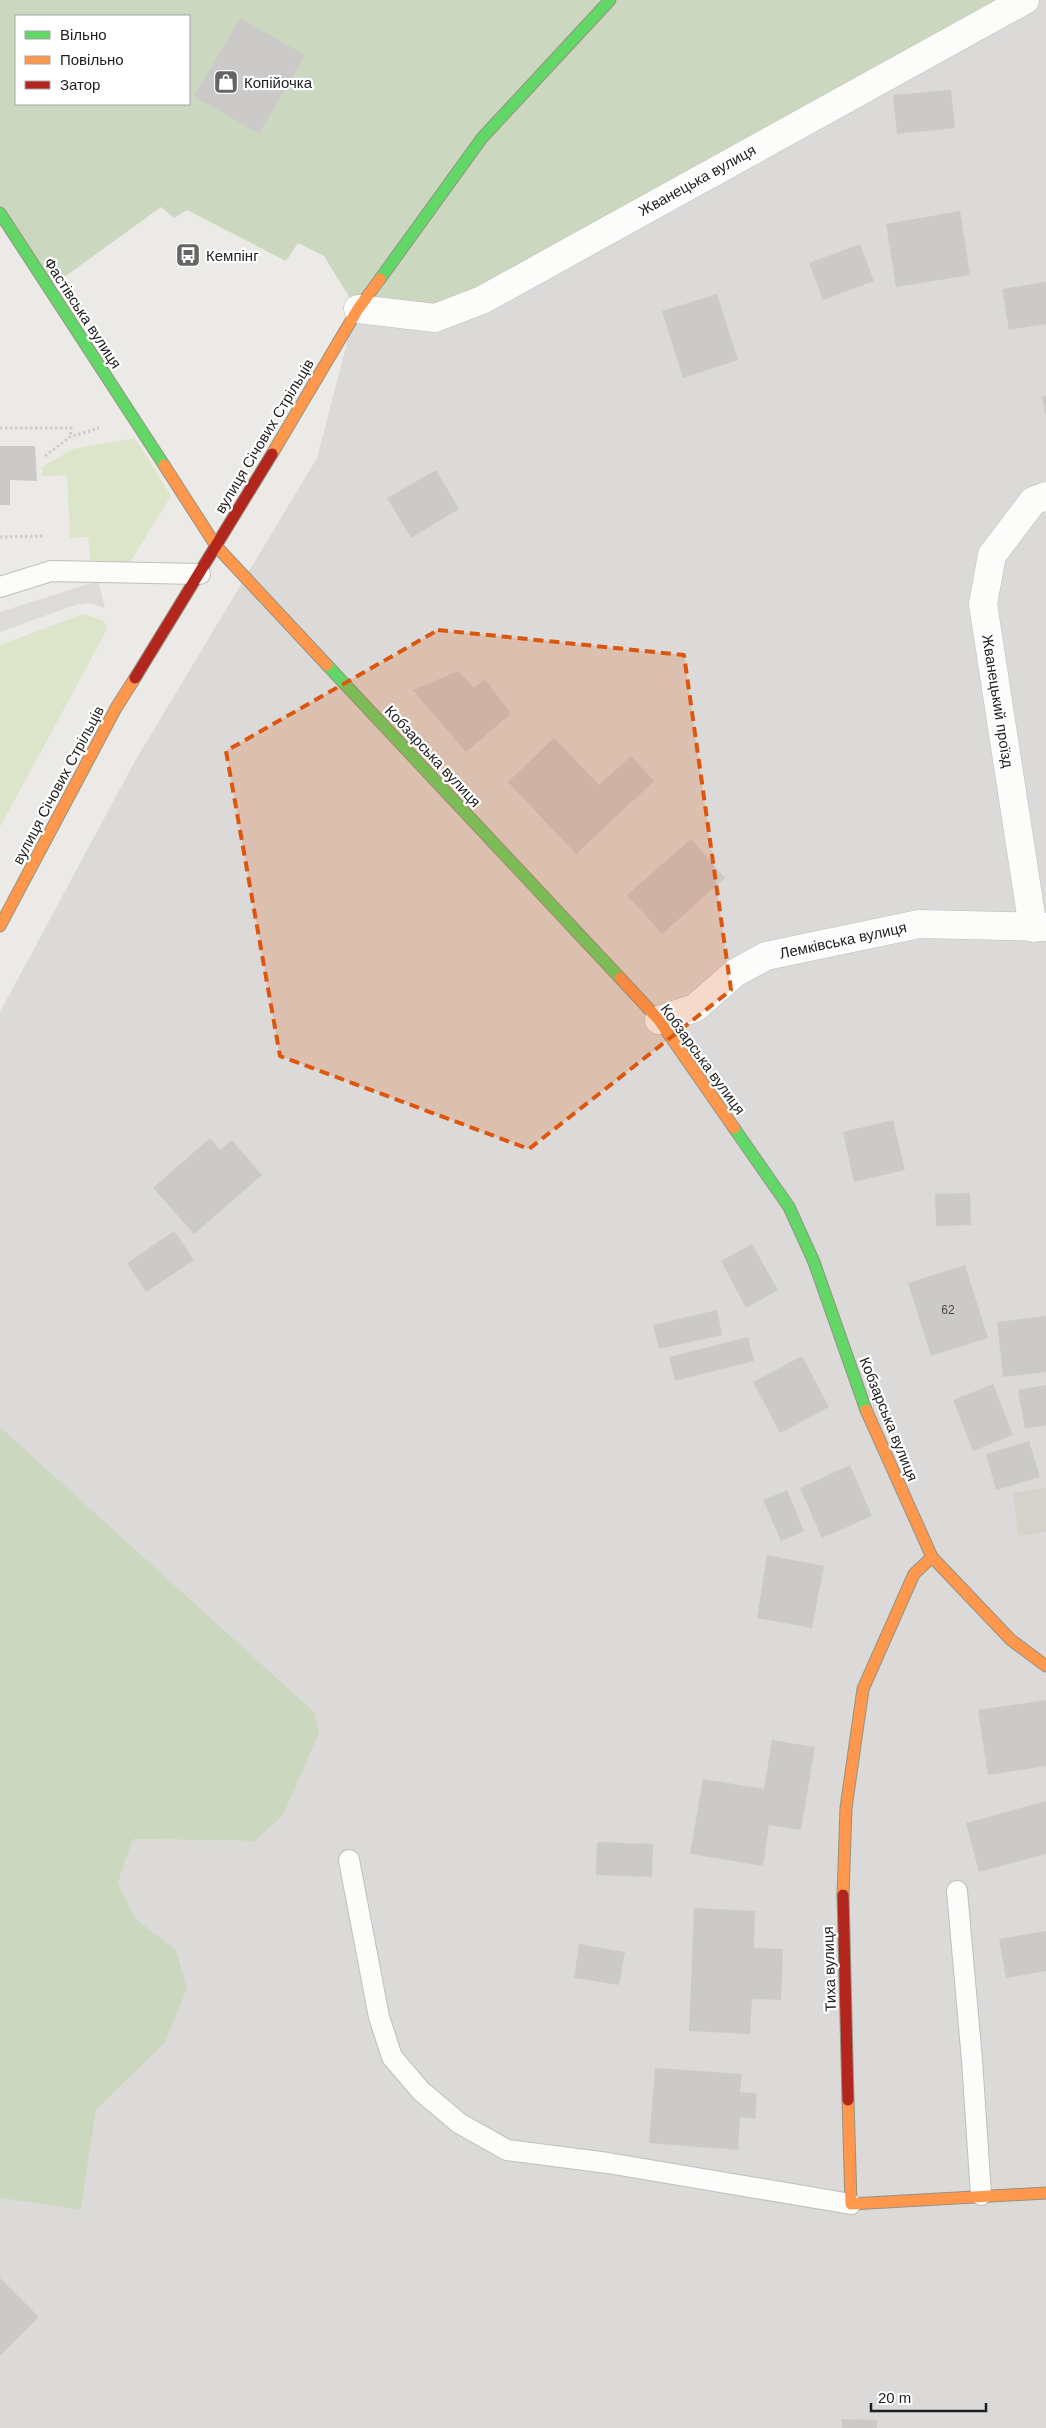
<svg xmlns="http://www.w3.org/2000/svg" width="1046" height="2428" font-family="Arial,sans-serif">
	<rect width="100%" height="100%" fill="#eceae7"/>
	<polygon fill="#dbdad8" points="1020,0 1046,0 1046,2428 0,2428 0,2198 81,2210 96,2110 125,2079 176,1950 136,1919 118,1883 133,1839 255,1841 0,1427 0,1012 135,761 317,458 356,308"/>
	<polygon fill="#d4d2ca" points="1046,1488 1046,1532 1018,1536 1013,1493"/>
	<g fill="#dce5c9">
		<polygon points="135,438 171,496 130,562 91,566 88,537 70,538 67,475 41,476 43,471 40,468 73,449"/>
		<polygon points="83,614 104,621 107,628 104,635 0,827 0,645"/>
	</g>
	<g fill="#cbd7bf" fill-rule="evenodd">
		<path d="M0,0h1020l-585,317 -79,-9 -32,-52 -26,-13 -12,18 -99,-51 -13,8 -13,-11 -109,79 -52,-80zM16,16h173v88h-173z"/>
		<polygon points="0,1427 314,1712 319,1733 283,1815 255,1841 133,1839 118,1883 136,1919 176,1950 187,1988 165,2042 96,2110 81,2210 0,2198"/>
	</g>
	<polygon fill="#dcdbda" points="98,581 105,608 89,603 75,605 0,632 0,612"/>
	<g fill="#cccac8">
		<polygon points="240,18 305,55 259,134 194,96"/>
		<polygon points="951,90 955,128 897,134 893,95"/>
		<polygon points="960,211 970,275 896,287 886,224"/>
		<polygon points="860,244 874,281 823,300 809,263"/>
		<polygon points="1046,282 1046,324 1009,330 1002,289"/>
		<polygon points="717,294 738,360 683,378 662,311"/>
		<polygon points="1046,396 1046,414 1045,414 1042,397"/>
		<polygon points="0,446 35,446 37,481 10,480 10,505 0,505"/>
		<polygon points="436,470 459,509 411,538 387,498"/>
		<polygon points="458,671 474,688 485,679 511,714 466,752 413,690"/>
		<polygon points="554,738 599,785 631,756 654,781 576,854 508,782"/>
		<polygon points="691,839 725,878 662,934 627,895"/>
		<polygon points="893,1120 905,1170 854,1182 843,1132"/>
		<polygon points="210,1138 220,1150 232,1140 262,1175 194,1234 153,1188"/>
		<polygon points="970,1193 971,1225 936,1226 935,1194"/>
		<polygon points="174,1231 194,1260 146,1292 127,1263"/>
		<polygon points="752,1244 778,1290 746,1308 721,1261"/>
		<polygon points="965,1265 988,1338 931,1356 908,1283"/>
		<polygon points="717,1310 722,1335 659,1349 653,1325"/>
		<polygon points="1046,1316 1046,1372 1003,1377 997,1322"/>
		<polygon points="748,1337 754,1361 675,1381 669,1357"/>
		<polygon points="802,1356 829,1407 780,1433 753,1382"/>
		<polygon points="993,1384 1013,1435 973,1451 953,1400"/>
		<polygon points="1046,1385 1046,1425 1025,1429 1018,1390"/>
		<polygon points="1029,1441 1040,1477 996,1490 986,1454"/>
		<polygon points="850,1465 872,1516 822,1538 800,1488"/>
		<polygon points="787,1490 804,1531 781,1541 763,1500"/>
		<polygon points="767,1555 824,1566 812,1628 757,1618"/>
		<polygon points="1046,1700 1046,1766 988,1775 978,1710"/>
		<polygon points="772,1740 815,1747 801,1830 769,1825 763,1866 690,1854 703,1779 764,1789"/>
		<polygon points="1046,1801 1046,1854 979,1872 966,1823"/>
		<polygon points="597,1842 653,1844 652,1877 596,1875"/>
		<polygon points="694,1908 755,1911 754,1948 783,1949 781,2000 752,1999 750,2034 689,2031"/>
		<polygon points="1046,1931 1046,1971 1006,1978 999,1939"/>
		<polygon points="579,1944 625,1952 619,1985 574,1978"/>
		<polygon points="655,2068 742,2074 740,2092 757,2094 755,2119 740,2117 738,2150 649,2143"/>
		<polygon points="0,2278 39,2317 0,2356"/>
		<polygon points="842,2419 877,2420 877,2428 842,2428"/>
	</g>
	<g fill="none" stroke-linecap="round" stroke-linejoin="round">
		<defs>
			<g id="lane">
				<polyline points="0,587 51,571 200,574"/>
				<polyline points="349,1860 379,2017 392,2057 421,2091 459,2123 507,2150 608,2163 851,2204"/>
				<polyline points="957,1891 972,2060 981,2195"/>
			</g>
			<g id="street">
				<polyline points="358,309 435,318 482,300 1025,0"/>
				<polyline points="1033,928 983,604 992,555 1033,501 1046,496"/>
				<polyline points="659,1020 695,1008 735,973 766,956 919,924 1046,927"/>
			</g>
			<g id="fast">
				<polyline points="0,213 164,465"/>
				<polyline points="380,279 482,138 610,0"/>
				<polyline points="327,665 620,978"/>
				<polyline points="734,1128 789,1207 814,1262 866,1410"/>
			</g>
			<g id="slow">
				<polyline points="272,454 358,309 380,279"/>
				<polyline points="164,465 216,546 327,665"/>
				<polyline points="0,926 116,708 135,678"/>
				<polyline points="620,978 659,1020 734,1128"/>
				<polyline points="866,1410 932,1557 1011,1640 1046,1666"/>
				<polyline points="843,1895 846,1808 863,1689 914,1574 932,1557"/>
				<polyline points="848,2100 851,2204 1046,2193"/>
			</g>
			<g id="jam">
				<polyline points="135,678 272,454"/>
				<polyline points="843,1895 848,2100"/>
			</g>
		</defs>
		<use href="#lane" stroke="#bfbfbd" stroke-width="22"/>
		<use href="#street" stroke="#bfbfbd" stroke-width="29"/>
		<use href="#fast" stroke="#949381" stroke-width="13"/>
		<use href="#slow" stroke="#949381" stroke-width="13"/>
		<use href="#jam" stroke="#949381" stroke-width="13"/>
		<g stroke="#d5c9c8" stroke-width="3" stroke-dasharray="2.5 2.5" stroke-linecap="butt">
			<polyline points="0,428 71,428 70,437"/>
			<polyline points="45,456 70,437 99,428"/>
			<polyline points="0,537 45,536"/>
		</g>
		<use href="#lane" stroke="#fcfcfb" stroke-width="20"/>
		<use href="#street" stroke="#fcfcfb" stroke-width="28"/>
		<use href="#fast" stroke="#63d668" stroke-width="11"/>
		<use href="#slow" stroke="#ff974d" stroke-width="11"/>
		<use href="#jam" stroke="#b3261e" stroke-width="11"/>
	</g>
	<path fill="#de560d" fill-opacity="0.2" stroke="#de560d" stroke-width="4" stroke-dasharray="10 6" stroke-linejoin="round" d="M438,630l246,25 47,335 -202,159 -249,-93 -54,-305z"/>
	<defs>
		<symbol id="shop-square" viewBox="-11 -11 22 22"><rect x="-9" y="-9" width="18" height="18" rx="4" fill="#666564" stroke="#fff"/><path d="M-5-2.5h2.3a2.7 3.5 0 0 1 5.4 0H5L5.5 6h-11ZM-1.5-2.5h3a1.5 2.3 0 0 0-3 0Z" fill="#fff"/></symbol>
		<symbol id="bus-square" viewBox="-11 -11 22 22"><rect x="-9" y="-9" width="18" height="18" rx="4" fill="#666564" stroke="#fff"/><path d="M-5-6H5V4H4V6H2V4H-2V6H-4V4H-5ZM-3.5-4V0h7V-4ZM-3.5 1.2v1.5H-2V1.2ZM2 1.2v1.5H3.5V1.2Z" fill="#fff"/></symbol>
	</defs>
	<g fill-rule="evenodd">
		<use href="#shop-square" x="212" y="68" width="28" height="28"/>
		<use href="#bus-square" x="174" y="241" width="28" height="28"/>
	</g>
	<g text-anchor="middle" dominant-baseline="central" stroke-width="4.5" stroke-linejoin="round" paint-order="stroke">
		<g font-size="12" fill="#4a4948">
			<text x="948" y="1310">62</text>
		</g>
		<g font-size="15" fill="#1e1e1e" stroke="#fff" text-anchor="start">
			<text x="244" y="82">Копійочка</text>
			<text x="206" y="255">Кемпінг</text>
		</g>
		<g font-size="15" fill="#1e1e1e" stroke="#fff">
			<text transform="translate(697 180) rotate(-29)">Жванецька вулиця</text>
			<text transform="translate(83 313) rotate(57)">Фастівська вулиця</text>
			<text transform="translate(264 436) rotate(-59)">вулиця Січових Стрільців</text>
			<text transform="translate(998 701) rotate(81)">Жванецький проїзд</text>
			<text transform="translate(433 756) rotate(47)">Кобзарська вулиця</text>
			<text transform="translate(58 785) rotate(-62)">вулиця Січових Стрільців</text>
			<text transform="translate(843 940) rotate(-12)">Лемківська вулиця</text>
			<text transform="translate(703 1059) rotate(54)">Кобзарська вулиця</text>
			<text transform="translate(889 1419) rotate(68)">Кобзарська вулиця</text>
			<text transform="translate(829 1969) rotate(-92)">Тиха вулиця</text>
		</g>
	</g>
	<rect x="15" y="15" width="175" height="90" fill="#ffffff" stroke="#a5a5a5"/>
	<rect x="25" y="31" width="25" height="8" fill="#63d668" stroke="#a5a5a5"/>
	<text x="60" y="40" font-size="15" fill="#1e1e1e">Вільно</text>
	<rect x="25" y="56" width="25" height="8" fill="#ff974d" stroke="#a5a5a5"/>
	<text x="60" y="65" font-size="15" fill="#1e1e1e">Повільно</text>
	<rect x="25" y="81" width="25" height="8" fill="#b3261e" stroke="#a5a5a5"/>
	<text x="60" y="90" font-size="15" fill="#1e1e1e">Затор</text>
	<path d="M871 2403v8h115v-8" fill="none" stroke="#1e1e1e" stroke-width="2.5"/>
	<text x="878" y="2403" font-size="15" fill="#1e1e1e" stroke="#ffffff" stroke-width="4" paint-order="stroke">20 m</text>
</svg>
